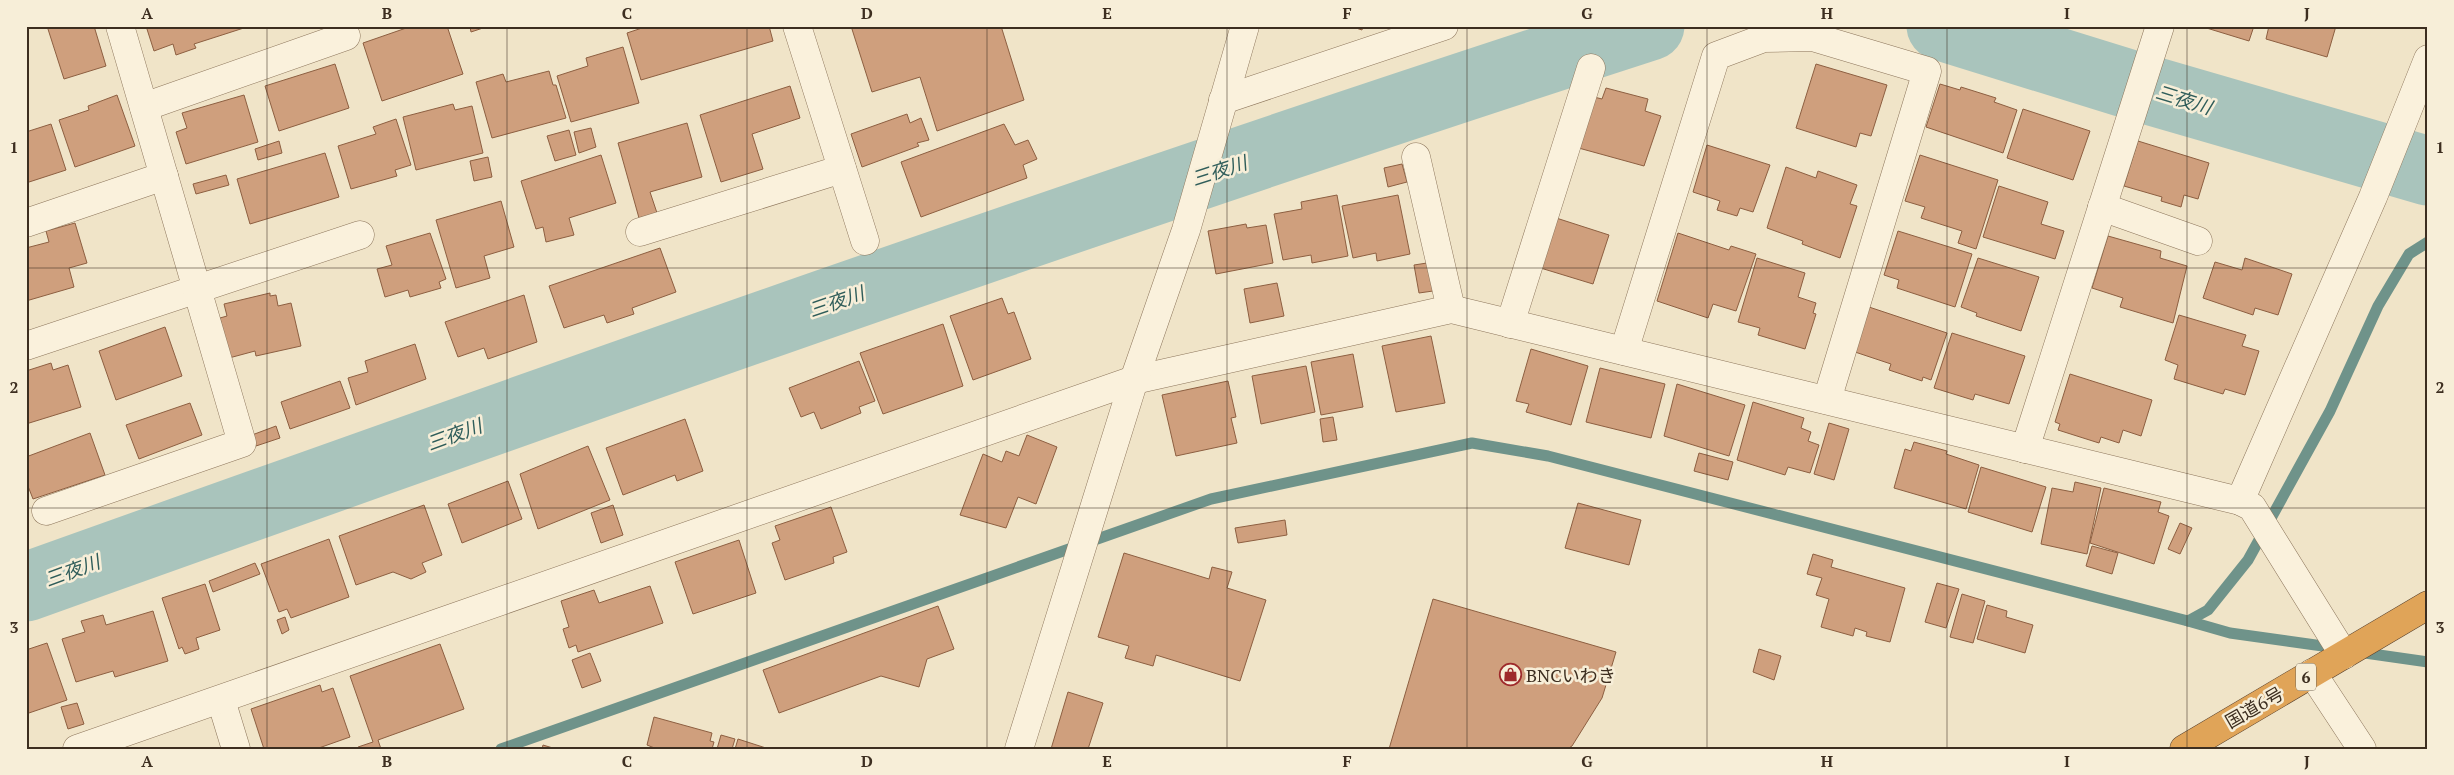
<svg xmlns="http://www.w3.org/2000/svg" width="2454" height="775" font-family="'PT Serif','Noto Sans JP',serif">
	<rect width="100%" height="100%" fill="#f0e4c8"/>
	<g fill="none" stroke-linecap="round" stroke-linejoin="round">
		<g stroke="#6f938a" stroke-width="11">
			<polyline points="2188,621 2230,633 2337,648"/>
			<polyline points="2358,652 2428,662"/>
			<polyline points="501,749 1211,499 1472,443 1548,456 2188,621 2208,610 2248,560 2330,411 2378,306 2409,254 2428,242"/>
		</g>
		<g stroke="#a9c4bc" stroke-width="69">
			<polyline points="1941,26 2135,86 2428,171"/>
			<path d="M26,587c540,-193 1079,-385 1624,-561"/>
		</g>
	</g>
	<g fill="#cf9f7d" stroke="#8d5f41">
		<polygon points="47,26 94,26 106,66 64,79"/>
		<polygon points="146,26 250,26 194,44 196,48 176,55 173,44 154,51"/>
		<polygon points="412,26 447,26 463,74 382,101 363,43"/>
		<polygon points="464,26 489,26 471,32 470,27 465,28"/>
		<polygon points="648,26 769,26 773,41 641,80 627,33"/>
		<polygon points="851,26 1001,26 1024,100 937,131 920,77 872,92"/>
		<polygon points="1350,26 1363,26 1362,30"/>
		<polygon points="2200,26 2254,26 2249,41"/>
		<polygon points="2269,26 2336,26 2327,57 2266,39"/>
		<polygon points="623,47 639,103 571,122 557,76 588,66 586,58"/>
		<polygon points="335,64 349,108 279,131 265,86"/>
		<polygon points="1816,64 1887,85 1871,136 1860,133 1856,147 1796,128"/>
		<polygon points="549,71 553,85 556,85 566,118 492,138 476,82 503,74 506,82"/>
		<polygon points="1940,84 1960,90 1961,87 1996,98 1994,102 2017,110 2003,153 1926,127"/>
		<polygon points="790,86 800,118 752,134 763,169 721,182 700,115"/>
		<polygon points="1606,88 1648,99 1645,111 1661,116 1644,166 1575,147 1590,96 1602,99"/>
		<polygon points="117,95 135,146 75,167 59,120 89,110 88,106"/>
		<polygon points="244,95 258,142 186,164 176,132 187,128 182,113"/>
		<polygon points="453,104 455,110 472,106 483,153 416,170 403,117"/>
		<polygon points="2023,109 2090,131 2073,180 2007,158"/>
		<polygon points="907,114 910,123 921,118 929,140 917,143 919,146 862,167 851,134"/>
		<polygon points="396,119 411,165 395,170 397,176 351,189 338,146 376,134 373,127"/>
		<polygon points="687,123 702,177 650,192 657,213 639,218 618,143"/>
		<polygon points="51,124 66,170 26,183 26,132"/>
		<polygon points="1004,124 1015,145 1028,140 1037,159 1023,165 1027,178 921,217 901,162"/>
		<polygon points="591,128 596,147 579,153 574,132"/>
		<polygon points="569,130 576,155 555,161 547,136"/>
		<polygon points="279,141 282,153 258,160 255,149"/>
		<polygon points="2138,141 2209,163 2198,199 2184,195 2181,207 2161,201 2162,197 2124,186"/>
		<polygon points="1707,145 1770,165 1753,212 1740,208 1737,216 1717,210 1720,201 1693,192"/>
		<polygon points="325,153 339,197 250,224 237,179"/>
		<polygon points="601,155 616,203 569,218 574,235 546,242 543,227 536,229 521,181"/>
		<polygon points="1920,155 1998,180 1976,249 1958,243 1962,231 1921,218 1925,207 1905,201"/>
		<polygon points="488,157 492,177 474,181 470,161"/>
		<polygon points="1402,164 1407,182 1388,187 1384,168"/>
		<polygon points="1786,167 1816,178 1818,171 1857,185 1850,204 1857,206 1840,258 1802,244 1803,241 1767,228"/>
		<polygon points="226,175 229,185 196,194 193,184"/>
		<polygon points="1999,186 2048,202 2041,224 2064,231 2055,259 1983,237"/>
		<polygon points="1337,195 1348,256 1312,263 1311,255 1283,260 1274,214 1302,209 1301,202"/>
		<polygon points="1398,195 1410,254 1377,261 1376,253 1353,258 1342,206"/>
		<polygon points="501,201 514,247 484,256 490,278 456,288 436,220"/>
		<polygon points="1550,216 1609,235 1593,284 1534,266"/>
		<polygon points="75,223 87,263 69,268 74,287 26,301 26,248 49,242 46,231"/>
		<polygon points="1246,224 1247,228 1266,225 1273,263 1216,274 1208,231"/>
		<polygon points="1898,231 1972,254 1955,307 1897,288 1899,280 1884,275"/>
		<polygon points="430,233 446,279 439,282 441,288 410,297 408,290 385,297 377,269 392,265 386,246"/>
		<polygon points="1678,233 1729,250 1731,246 1756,254 1736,311 1713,304 1708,318 1657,301"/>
		<polygon points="2108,236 2161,251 2160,258 2187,266 2173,323 2120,307 2123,298 2092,288"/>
		<polygon points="660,248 676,292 632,308 634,314 607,323 604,315 564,328 549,286"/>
		<polygon points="1757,258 1805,273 1798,297 1816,303 1813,313 1816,314 1805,349 1758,335 1760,328 1738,322"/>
		<polygon points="1978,258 2039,277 2021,331 1976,316 1977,313 1961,307"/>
		<polygon points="2245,258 2292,274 2278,315 2255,308 2253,315 2203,298 2215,262 2242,270"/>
		<polygon points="1427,263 1433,291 1419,293 1414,265"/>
		<polygon points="1277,283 1284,316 1250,323 1244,289"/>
		<polygon points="270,293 270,296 276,295 278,306 291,303 301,346 256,356 255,351 229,358 220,318 227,316 224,304"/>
		<polygon points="524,295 537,342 488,359 484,348 458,357 445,322"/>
		<polygon points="1002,298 1008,314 1014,312 1031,359 973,380 950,316"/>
		<polygon points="1869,307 1947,333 1931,380 1923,377 1922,381 1889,370 1891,364 1855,352"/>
		<polygon points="2179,315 2246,335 2242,346 2259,351 2245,395 2225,389 2223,394 2174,379 2178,365 2165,360"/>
		<polygon points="943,324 963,386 883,414 860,353"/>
		<polygon points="165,327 182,376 116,400 99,351"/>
		<polygon points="1952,333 2025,356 2009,404 1975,394 1973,400 1934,388"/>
		<polygon points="1431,336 1445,403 1396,412 1382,346"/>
		<polygon points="415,344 426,379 356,405 348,378 368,372 365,361"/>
		<polygon points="1531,349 1588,366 1571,425 1526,412 1529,404 1516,401"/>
		<polygon points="1353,354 1363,407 1321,415 1311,362"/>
		<polygon points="859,361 875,401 859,407 861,413 821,429 814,412 801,417 789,388"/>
		<polygon points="51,363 53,370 68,365 81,407 26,424 26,371"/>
		<polygon points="1306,366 1315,412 1261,424 1252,376"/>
		<polygon points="1600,368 1665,384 1651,438 1586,422"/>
		<polygon points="2070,374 2152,400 2141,436 2123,430 2119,443 2101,437 2099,443 2058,430 2060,424 2055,422"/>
		<polygon points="340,381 350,408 290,429 281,402"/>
		<polygon points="1228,381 1236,417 1231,418 1237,443 1176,456 1162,395"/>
		<polygon points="1677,384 1745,405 1729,456 1664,436"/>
		<polygon points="1753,402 1804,418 1801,428 1811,432 1808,441 1819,445 1810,473 1788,467 1785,475 1737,460"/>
		<polygon points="190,403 202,435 139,459 126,425"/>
		<polygon points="1333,417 1337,440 1323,442 1320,419"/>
		<polygon points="685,419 703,471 677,481 675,475 623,495 606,448"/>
		<polygon points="1829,423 1849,429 1834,480 1814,474"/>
		<polygon points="276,426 280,438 256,446 252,435"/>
		<polygon points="90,433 105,475 33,499 26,481 26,457"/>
		<polygon points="1027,435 1057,447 1036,504 1018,497 1006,528 960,515 983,454 1002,462 1006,451 1019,456"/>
		<polygon points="1914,442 1947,451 1946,454 1979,465 1966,509 1894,488 1905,449 1911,451"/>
		<polygon points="588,446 610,500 538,529 520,474"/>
		<polygon points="1699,453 1733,462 1728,480 1694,471"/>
		<polygon points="1981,467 2046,487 2032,532 1968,512"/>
		<polygon points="508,481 522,519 462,543 448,504"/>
		<polygon points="2075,482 2101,488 2087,554 2041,544 2052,488 2073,492"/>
		<polygon points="2104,488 2161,502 2158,512 2169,516 2154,564 2090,543"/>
		<polygon points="1578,503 1641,520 1629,565 1565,548"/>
		<polygon points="424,505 442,555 422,563 426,572 411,579 393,572 356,585 339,536"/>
		<polygon points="613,505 623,535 601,543 591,513"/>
		<polygon points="831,507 847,552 833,557 834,563 785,580 772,543 780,540 775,526"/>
		<polygon points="1285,520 1287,535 1238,543 1235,528"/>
		<polygon points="2180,523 2192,528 2180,554 2168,549"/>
		<polygon points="329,539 349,597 291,618 287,609 279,612 261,564"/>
		<polygon points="739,540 756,593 693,614 675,562"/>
		<polygon points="2092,546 2118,553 2112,574 2086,566"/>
		<polygon points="1124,553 1209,579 1212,567 1232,572 1227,588 1266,600 1240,681 1156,655 1153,666 1125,658 1129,646 1098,637"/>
		<polygon points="1813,554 1833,560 1831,567 1905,588 1890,642 1866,636 1867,632 1855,628 1853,636 1821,627 1829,599 1816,595 1822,578 1807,574"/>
		<polygon points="255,563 260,574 213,592 209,581"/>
		<polygon points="1937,583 1959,589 1946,628 1925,622"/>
		<polygon points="205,584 220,630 196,638 199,649 185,654 182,647 179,649 162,598"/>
		<polygon points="650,586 663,623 578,652 576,645 569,648 563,629 569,627 561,601 594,590 599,603"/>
		<polygon points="1962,594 1985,601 1973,643 1950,637"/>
		<polygon points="1433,599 1616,652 1602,698 1572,746 1567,749 1389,749"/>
		<polygon points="1987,605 2007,611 2006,617 2033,625 2025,653 1977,639"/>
		<polygon points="938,606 954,649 927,659 919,687 881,676 779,713 763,670"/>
		<polygon points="153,611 168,661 115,677 113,671 76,682 62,639 85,632 81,621 103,615 106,625"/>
		<polygon points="285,617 289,630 282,634 277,620"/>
		<polygon points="47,643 67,700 26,714 26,650"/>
		<polygon points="440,644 464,709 378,740 381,749 359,749 358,747 373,742 350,676"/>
		<polygon points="1759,649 1781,656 1774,680 1753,672"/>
		<polygon points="590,653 601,681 582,688 572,660"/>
		<polygon points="320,685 322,692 333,688 350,737 316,749 264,749 251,709"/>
		<polygon points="1068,692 1103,703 1088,749 1051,749"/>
		<polygon points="77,703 84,724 68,729 61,707"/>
		<polygon points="654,717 712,733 710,741 714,742 712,749 657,749 647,745"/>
		<polygon points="721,735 735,739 732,749 717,749"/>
		<polygon points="738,739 769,749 735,749"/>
		<polygon points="543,745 556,749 542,749"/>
	</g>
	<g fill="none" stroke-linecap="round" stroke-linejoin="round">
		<defs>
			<g id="minor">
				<polyline points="797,26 865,241"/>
				<polyline points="1223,100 1444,26"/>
				<polyline points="144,107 346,36"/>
				<polyline points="1416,157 1451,309"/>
				<polyline points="2102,207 2198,241"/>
				<polyline points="26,223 164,176"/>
				<polyline points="640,232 842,169"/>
				<polyline points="1510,324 1591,68"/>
				<polyline points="26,346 360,235"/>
				<polyline points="1624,351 1716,56 1764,38 1813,37 1927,71 1827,400"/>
				<polyline points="2025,449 2160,26"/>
				<polyline points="2240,501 2373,197 2428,59"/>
				<polyline points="46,511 242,443 120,26"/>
				<polyline points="2312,673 2362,749"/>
				<polyline points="221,700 236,749"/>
				<polyline points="77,749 1134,380 1451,309 2240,501 2252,507 2344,655"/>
				<polyline points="1019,749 1134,380 1186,230 1245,26"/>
			</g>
			<polyline id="highway" points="2184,749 2428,605"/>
		</defs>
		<use href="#minor" stroke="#8d765c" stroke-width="29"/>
		<use href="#highway" stroke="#5b4430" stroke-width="29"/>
		<use href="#minor" stroke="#faf1dc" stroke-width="28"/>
		<use href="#highway" stroke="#e0a458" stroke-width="28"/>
	</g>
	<path fill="none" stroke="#3d2e20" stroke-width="1" stroke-opacity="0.55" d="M267,26v723M507,26v723M747,26v723M987,26v723M1227,26v723M1467,26v723M1707,26v723M1947,26v723M2187,26v723M26,268h2402M26,508h2402"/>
	<defs>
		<symbol id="shop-ring" viewBox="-11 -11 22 22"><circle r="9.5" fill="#f7eed8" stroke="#9e2a2b" stroke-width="1.5"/><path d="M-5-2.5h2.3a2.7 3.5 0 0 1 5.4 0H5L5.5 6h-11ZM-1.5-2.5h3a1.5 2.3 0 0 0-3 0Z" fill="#9e2a2b"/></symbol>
	</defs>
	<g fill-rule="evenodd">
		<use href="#shop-ring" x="1498" y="662" width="25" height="25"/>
	</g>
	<g text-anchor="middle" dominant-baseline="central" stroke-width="5" stroke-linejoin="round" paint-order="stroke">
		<rect fill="#f7eed8" stroke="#756857" stroke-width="1" x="2296" y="663.5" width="20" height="27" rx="4"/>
		<g font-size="16" font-weight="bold" fill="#3d2e20">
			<text x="2306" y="677">6</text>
		</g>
		<g font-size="18" fill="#3d2e20" stroke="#f7eed8" text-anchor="start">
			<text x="1526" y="675">BNCいわき</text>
		</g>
		<g font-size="18" fill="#3d2e20" stroke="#f7eed8">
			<text transform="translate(2254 707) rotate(-30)">国道6号</text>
		</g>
		<g font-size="19" font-style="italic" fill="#2f5d5a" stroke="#f7eed8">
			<text transform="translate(2184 99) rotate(17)">三夜川</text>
			<text transform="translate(1219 170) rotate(-18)">三夜川</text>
			<text transform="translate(836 301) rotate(-19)">三夜川</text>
			<text transform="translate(454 434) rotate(-20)">三夜川</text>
			<text transform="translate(72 570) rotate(-20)">三夜川</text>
		</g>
	</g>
	<rect width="2454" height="775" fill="none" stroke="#f7eed8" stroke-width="55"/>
	<rect x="28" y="28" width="2398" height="720" fill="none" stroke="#3d2e20" stroke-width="2"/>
	<g font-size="16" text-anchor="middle" font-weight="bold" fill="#3d2e20">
		<text x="147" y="19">A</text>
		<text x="387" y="19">B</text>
		<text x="627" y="19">C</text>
		<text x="867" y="19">D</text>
		<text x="1107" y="19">E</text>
		<text x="1347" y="19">F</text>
		<text x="1587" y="19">G</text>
		<text x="1827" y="19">H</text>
		<text x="2067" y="19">I</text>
		<text x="2307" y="19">J</text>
		<text x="14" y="153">1</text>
		<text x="2440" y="153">1</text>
		<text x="14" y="393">2</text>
		<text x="2440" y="393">2</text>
		<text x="14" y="633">3</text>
		<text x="2440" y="633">3</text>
		<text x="147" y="767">A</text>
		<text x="387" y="767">B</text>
		<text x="627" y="767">C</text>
		<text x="867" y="767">D</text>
		<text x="1107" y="767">E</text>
		<text x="1347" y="767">F</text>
		<text x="1587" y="767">G</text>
		<text x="1827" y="767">H</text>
		<text x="2067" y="767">I</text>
		<text x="2307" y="767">J</text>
	</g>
</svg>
